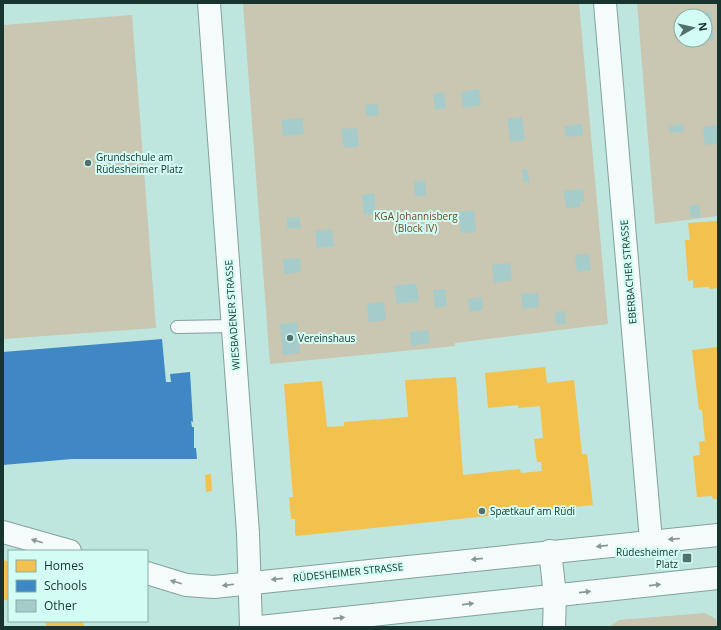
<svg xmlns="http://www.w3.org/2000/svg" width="721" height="630" font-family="'Open Sans',sans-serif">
	<rect width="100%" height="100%" fill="#bee6de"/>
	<g fill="#c9c6b1" fill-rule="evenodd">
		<polygon points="243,3 579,3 608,324 455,343 455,346 270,364"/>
		<path d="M637,3h81v213l-63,8zM681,16h24v24h-24z"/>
		<polygon points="132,15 156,328 3,339 3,25"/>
		<polygon points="705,613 716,619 718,627 609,627 619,620"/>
	</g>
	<g fill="#f2c14e">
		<polygon points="718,221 718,288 710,289 709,287 693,288 693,280 688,281 685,240 690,240 688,223"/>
		<polygon points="718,347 718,499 713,499 712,496 697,497 693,456 700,455 699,442 705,441 702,410 699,410 692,350"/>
		<polygon points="545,367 547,383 574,380 582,454 587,454 593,505 306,535 296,536 295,534 295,519 291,519 289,497 293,497 284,384 322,381 327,427 344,426 344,422 408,417 405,380 456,377 463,475 520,469 521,473 542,471 541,462 537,462 534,439 543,438 540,406 518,408 518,405 488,408 485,373"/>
		<polygon points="211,474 212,491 206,492 205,475"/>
		<polygon points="3,560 9,562 9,601 3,599"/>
		<polygon points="46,621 83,621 84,627 46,627"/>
	</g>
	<polygon fill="#3f88c5" points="162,339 166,382 171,382 170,374 190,372 193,422 191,421 192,427 194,427 194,448 196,448 197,459 72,459 3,465 3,352"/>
	<g fill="#a5ccca">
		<polygon points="711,12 714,40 700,42 700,40 705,40 705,16 697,16 697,13"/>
		<polygon points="479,89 481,105 463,108 461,92"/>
		<polygon points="444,92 446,108 435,110 433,94"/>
		<polygon points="377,104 379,115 367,117 365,105"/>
		<polygon points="522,117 525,140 510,142 507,119"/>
		<polygon points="302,118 304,134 283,136 281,120"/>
		<polygon points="582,124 583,135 566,137 564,126"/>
		<polygon points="683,124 684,132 670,133 669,126"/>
		<polygon points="718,125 718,143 705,145 703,127"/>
		<polygon points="357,128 359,147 344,148 341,129"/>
		<polygon points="522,169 527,169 530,182 524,183"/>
		<polygon points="425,180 426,196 415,197 414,182"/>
		<polygon points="583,189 584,202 580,202 580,207 566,208 564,191"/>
		<polygon points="374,193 376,214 364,215 362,195"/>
		<polygon points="699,205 701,216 691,217 689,206"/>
		<polygon points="474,210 476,232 461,233 458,212"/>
		<polygon points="299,217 301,228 287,229 287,218"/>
		<polygon points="332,229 334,246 317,248 315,231"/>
		<polygon points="589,254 591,270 577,272 575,255"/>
		<polygon points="300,258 301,272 284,274 283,259"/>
		<polygon points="510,263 512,280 494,283 492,265"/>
		<polygon points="416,283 419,301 397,304 394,286"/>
		<polygon points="445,289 447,306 435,308 433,290"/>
		<polygon points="538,293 539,307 523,309 521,294"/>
		<polygon points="482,297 483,310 470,312 468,299"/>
		<polygon points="384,302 386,320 369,322 367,304"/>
		<polygon points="565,311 566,324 556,325 555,312"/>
		<polygon points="297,322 300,353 283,355 280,324"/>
		<polygon points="428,330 430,343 411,346 410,332"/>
	</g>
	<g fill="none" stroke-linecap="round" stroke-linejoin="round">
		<defs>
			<polyline id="service" points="177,327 233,326"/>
			<g id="minor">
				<polyline points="605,3 651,541"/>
				<polyline points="3,532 70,551"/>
				<polyline points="550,551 555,595 554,627"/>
				<polyline points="147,573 186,585 214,587 718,535"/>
				<polyline points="260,627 718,578"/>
			</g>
			<polyline id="tertiary" points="209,3 248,533 251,627"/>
		</defs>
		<use href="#service" stroke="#82a19b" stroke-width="14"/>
		<use href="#minor" stroke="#82a19b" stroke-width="24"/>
		<use href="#tertiary" stroke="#82a19b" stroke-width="24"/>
		<use href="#service" stroke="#f5fbfa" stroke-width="12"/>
		<use href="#minor" stroke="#f5fbfa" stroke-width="22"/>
		<use href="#tertiary" stroke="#f5fbfa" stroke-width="22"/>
	</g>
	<defs><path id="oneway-solid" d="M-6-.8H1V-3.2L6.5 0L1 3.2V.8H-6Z"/></defs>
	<g fill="#869894">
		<use href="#oneway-solid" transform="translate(674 539) rotate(175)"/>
		<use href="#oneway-solid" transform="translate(37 541) rotate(-164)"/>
		<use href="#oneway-solid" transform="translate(602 546) rotate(174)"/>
		<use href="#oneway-solid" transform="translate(477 559) rotate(174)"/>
		<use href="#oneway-solid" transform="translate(277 579) rotate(174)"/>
		<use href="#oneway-solid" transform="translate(176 582) rotate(-164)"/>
		<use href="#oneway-solid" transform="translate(228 585) rotate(173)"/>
		<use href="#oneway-solid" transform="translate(655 585) rotate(-6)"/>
		<use href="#oneway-solid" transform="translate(585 592) rotate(-6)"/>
		<use href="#oneway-solid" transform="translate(468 604) rotate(-6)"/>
		<use href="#oneway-solid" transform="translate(339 618) rotate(-6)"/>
	</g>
	<g fill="#51726c" stroke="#d3fdf4" stroke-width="1.5">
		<circle cx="88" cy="163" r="4"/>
		<circle cx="290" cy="338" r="4"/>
		<circle cx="482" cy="511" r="4"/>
		<rect x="682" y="553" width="10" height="10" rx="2"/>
	</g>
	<g text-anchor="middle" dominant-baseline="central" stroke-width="4" stroke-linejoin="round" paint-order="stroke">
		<g font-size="10" fill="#17342f" stroke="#d3fdf4" text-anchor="start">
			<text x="96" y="157">Grundschule am<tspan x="96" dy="12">Rüdesheimer Platz</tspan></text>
			<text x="298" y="338">Vereinshaus</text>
			<text x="490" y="511">Spætkauf am Rüdi</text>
			<text x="678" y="552" text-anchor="end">Rüdesheimer<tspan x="678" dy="12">Platz</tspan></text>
		</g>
		<g font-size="10" fill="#734922" stroke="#d3fdf4">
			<text x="416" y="216">KGA Johannisberg<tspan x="416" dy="12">(Block IV)</tspan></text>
		</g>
		<g font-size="10" fill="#17342f" stroke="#d3fdf4">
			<text transform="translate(628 272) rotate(-95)">EBERBACHER STRASSE</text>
			<text transform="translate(232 315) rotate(-94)">WIESBADENER STRASSE</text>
			<text transform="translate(348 572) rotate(-6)">RÜDESHEIMER STRASSE</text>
		</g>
	</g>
	<rect width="721" height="630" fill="none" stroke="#17342f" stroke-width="8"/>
	<rect x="8" y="550" width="140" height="72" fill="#d3fdf4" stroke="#88ada5"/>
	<rect x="16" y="560" width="20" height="12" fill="#f2c14e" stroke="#88ada5"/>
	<text x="44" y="570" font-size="12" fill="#17342f">Homes</text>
	<rect x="16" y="580" width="20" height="12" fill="#3f88c5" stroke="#88ada5"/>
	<text x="44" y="590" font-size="12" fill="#17342f">Schools</text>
	<rect x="16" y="600" width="20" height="12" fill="#a5ccca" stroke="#88ada5"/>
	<text x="44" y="610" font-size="12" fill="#17342f">Other</text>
	<g transform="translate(693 28) rotate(82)"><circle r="19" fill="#d3fdf4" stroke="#88ada5"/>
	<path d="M0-3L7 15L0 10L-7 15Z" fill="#51726c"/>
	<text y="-6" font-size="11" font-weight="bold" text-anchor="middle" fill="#17342f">N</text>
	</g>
</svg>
